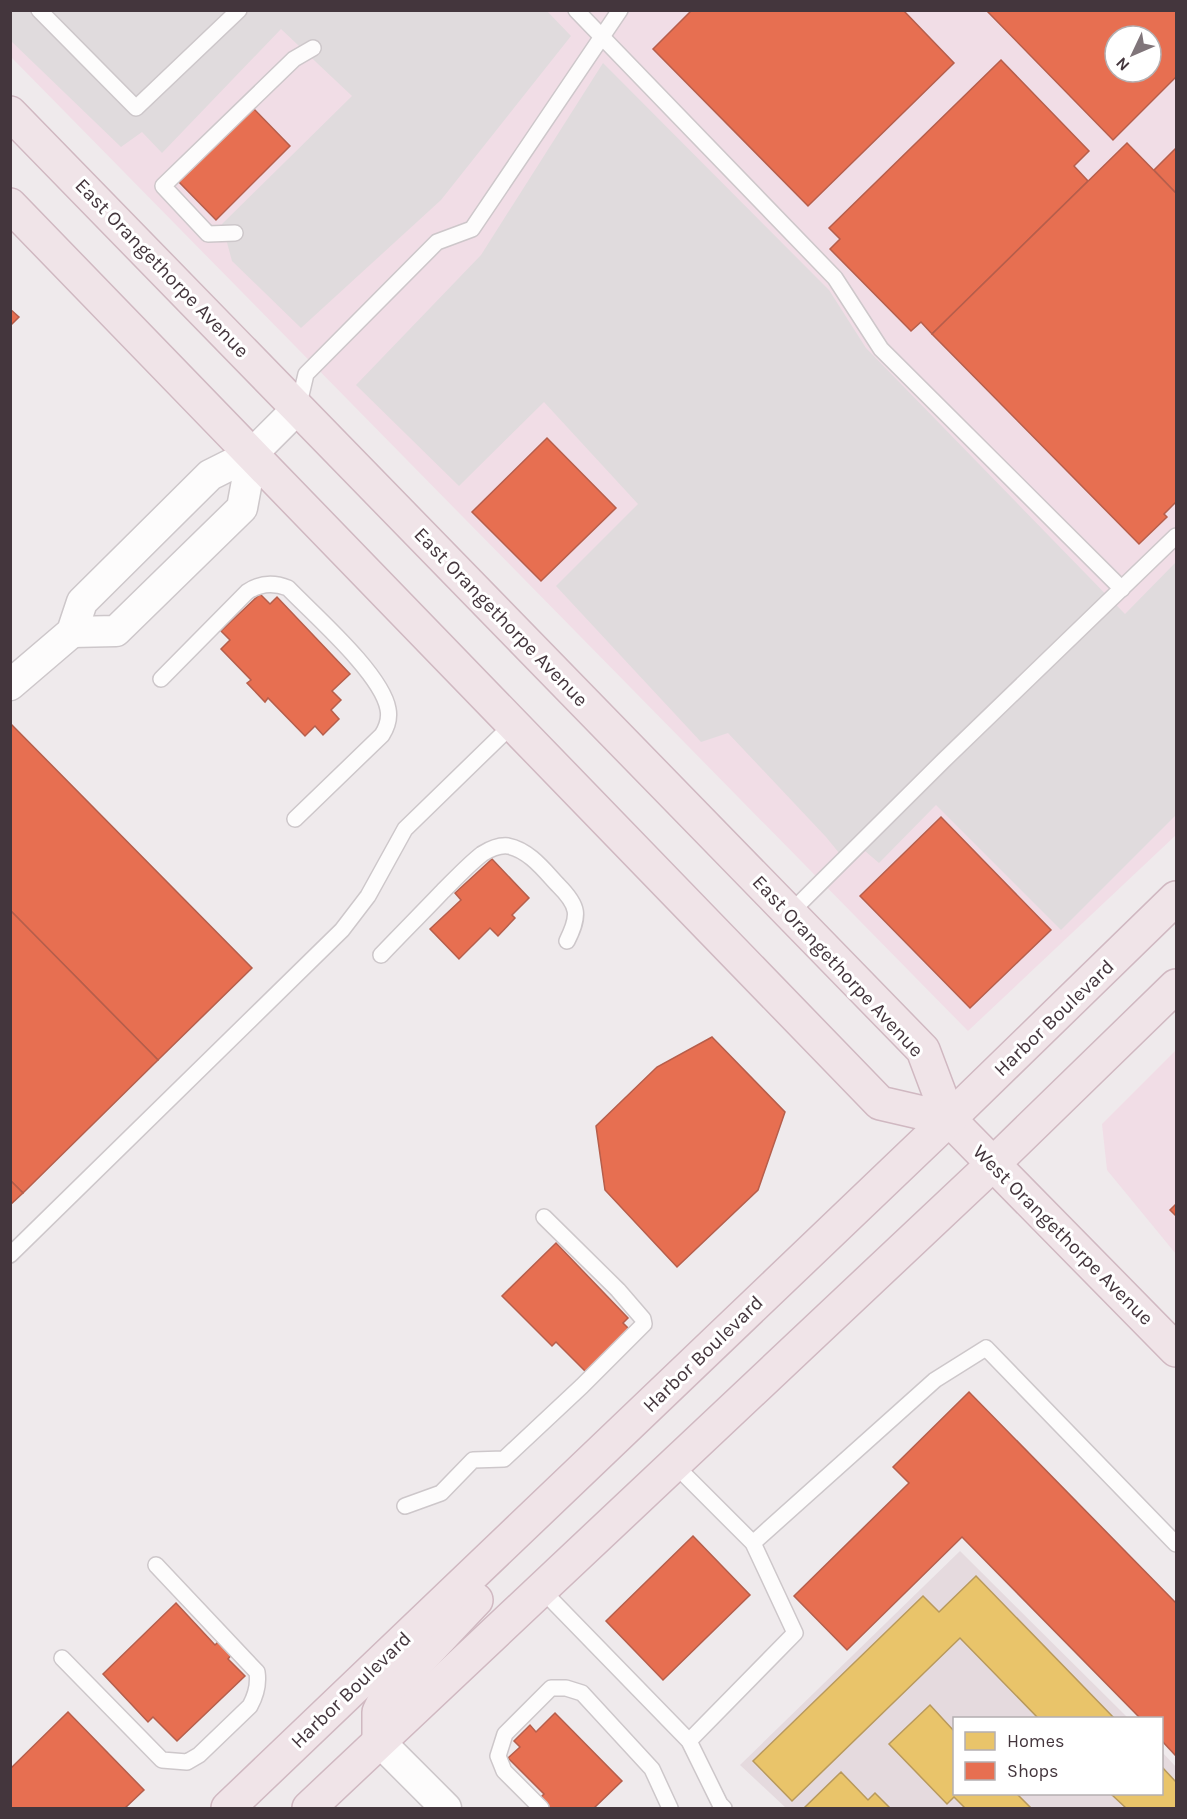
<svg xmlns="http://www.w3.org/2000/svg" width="1187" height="1819" font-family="Karla,sans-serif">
	<rect width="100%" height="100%" fill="#efeaec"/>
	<polygon fill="#e5dade" points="960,1551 1128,1718 954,1718 954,1794 1162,1794 1162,1752 1176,1767 1176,1808 786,1808 740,1765"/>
	<g fill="#f1dde6" fill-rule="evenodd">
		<path d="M10,11h1166v824l-208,196 -957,-974zM1115,36h36v36h-36z"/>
		<polygon points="1176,1050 1176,1254 1107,1170 1102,1124"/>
	</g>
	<g fill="#e0dbdd">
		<polygon points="546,10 571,36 441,200 301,328 232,261 222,224 352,96 281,29 162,153 142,132 121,147 11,41 10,11"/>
		<polygon points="603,63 829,290 866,348 1125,614 1176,562 1176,815 1061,930 936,805 879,863 858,845 844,859 826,837 728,733 701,742 556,586 638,504 544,402 459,486 356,385 481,255"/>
	</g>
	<g fill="#e9c46a" stroke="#b8995c" stroke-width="1.5">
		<polygon points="976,1576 1114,1718 1038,1718 960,1638 792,1801 753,1761 923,1596 939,1612"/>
		<polygon points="930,1705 954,1731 954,1794 1017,1794 1031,1808 965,1808 954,1797 947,1804 889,1744"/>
		<polygon points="1162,1767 1176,1782 1176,1808 1126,1808 1111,1794 1162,1794"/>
		<polygon points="841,1772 868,1800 875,1793 890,1808 804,1808"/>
	</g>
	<g fill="#e76f51" stroke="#b65e4b" stroke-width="1.5" fill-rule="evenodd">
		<polygon points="692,10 903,10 954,63 808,206 653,49"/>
		<path d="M986,10h190v67l-63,63zM1115,36h36v36h-36z"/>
		<polygon points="1001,60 1089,151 1074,166 1088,181 932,334 921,322 911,331 830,249 840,239 829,228"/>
		<polygon points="253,108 290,146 216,220 178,181"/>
		<polygon points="1127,143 1176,193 1176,502 1164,514 1167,517 1139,544 932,334"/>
		<polygon points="1176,148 1176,193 1154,170"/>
		<polygon points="10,309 19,317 10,326"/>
		<polygon points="547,438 616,508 541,581 472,512"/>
		<polygon points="260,594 270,604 277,597 350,674 332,691 341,700 331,710 339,719 323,735 315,726 305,736 268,698 265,702 247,683 251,680 221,649 230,640 221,631"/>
		<polygon points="10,723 252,968 158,1060 10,910"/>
		<polygon points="941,817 1051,930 970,1008 860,896"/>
		<polygon points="492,859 529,898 512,915 515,918 498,936 490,928 459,959 430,929 461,900 455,893"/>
		<polygon points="10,910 158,1060 23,1193 10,1180"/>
		<polygon points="712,1037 785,1112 758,1190 677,1267 605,1190 596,1126 657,1067"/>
		<polygon points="10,1180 23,1193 10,1205"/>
		<polygon points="1176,1204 1176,1216 1170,1210"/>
		<polygon points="556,1243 628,1318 623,1323 630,1330 587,1373 556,1342 552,1346 502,1296"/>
		<polygon points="969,1392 1176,1603 1176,1756 1162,1741 1162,1718 1140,1718 962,1537 847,1650 794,1596 909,1483 893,1467"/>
		<polygon points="693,1536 750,1595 663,1680 606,1621"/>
		<polygon points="176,1603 215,1645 219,1641 232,1654 228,1659 245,1676 177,1741 153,1717 148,1722 103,1674"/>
		<polygon points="68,1712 144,1790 125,1808 10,1808 10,1769"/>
		<polygon points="555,1713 622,1781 594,1808 548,1808 539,1799 544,1794 508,1758 520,1747 514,1741 530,1725 536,1732"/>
	</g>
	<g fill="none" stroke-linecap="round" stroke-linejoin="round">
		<defs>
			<g id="service">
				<polyline points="39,10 136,108 239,10"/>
				<polyline points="576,10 835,278 881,349 1122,589"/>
				<polyline points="235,233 208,234 163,186 294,59 313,48"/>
				<polyline points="298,408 306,374 437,242 472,229 620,10"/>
				<path d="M161,679l86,-87c13,-9 26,-10 41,-4 26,27 94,86 100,121 2,10 -1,18 -6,26l-87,84"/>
				<polyline points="790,913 944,760 1176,536"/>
				<path d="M381,955c20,-21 41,-42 61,-63 13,-13 26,-27 40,-38 8,-5 17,-9 26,-8 21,4 36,24 50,39 21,21 22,30 9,56"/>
				<polyline points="10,1255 342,930 368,896 405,829 513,724"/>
				<polyline points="674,1464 753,1543 795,1633 689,1741"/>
				<polyline points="405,1506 441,1493 473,1460 504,1459 582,1386 644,1324 643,1319 618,1290 544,1217"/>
				<polyline points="753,1543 935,1380 986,1348 1176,1544"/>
				<polyline points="541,1589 689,1741 720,1804 724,1808"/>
				<path d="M62,1658l100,102 25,2 12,-7 51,-49c6,-11 9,-21 7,-34l-101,-107"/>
				<polyline points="541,1808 504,1771 498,1756 505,1734 551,1688 566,1688 582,1693 652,1769 670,1808"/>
			</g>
			<g id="minor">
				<polyline points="72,632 116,631 242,508 252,454"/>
				<polyline points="10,685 72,632 82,602 210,475 252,454 298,408"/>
				<polyline points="379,1741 446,1808"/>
			</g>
			<g id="primary">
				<polyline points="10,113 923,1050 949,1119 1176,1350"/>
				<polyline points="10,205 880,1103 949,1119"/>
				<polyline points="379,1741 379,1712 388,1693 476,1600"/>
				<polyline points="228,1808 949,1119 1176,898"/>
				<polyline points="309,1808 993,1164 1176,986"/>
			</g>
		</defs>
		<use href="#service" stroke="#cdc7ca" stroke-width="18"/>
		<use href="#minor" stroke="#cdc7ca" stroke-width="33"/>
		<use href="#primary" stroke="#d0b8c1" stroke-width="36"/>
		<use href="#service" stroke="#fdfcfc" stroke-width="15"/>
		<use href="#minor" stroke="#fdfcfc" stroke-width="30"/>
		<use href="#primary" stroke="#f0e4e8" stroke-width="33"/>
	</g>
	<g text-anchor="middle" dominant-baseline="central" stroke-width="6" stroke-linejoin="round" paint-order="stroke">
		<g font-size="20" fill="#44363d" stroke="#fff">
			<text transform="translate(162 268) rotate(46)">East Orangethorpe Avenue</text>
			<text transform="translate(501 617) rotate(46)">East Orangethorpe Avenue</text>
			<text transform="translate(838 966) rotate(47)">East Orangethorpe Avenue</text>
			<text transform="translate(1054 1018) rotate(-44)">Harbor Boulevard</text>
			<text transform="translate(1063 1235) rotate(45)">West Orangethorpe Avenue</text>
			<text transform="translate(703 1354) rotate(-44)">Harbor Boulevard</text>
			<text transform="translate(351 1690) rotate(-44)">Harbor Boulevard</text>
		</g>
	</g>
	<rect width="1187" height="1819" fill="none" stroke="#44363d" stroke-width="24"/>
	<rect x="953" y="1717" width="210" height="78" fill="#ffffff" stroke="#b4afb1" stroke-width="1.5"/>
	<rect x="965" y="1732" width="30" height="18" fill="#e9c46a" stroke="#b4afb1" stroke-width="1.5"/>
	<text x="1007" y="1747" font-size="18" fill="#44363d">Homes</text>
	<rect x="965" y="1762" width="30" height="18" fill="#e76f51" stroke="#b4afb1" stroke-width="1.5"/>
	<text x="1007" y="1777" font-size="18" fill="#44363d">Shops</text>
	<g transform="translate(1133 54) rotate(226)"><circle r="28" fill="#ffffff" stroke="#b4afb1" stroke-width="1.5"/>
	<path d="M0-4.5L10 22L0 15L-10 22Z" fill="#80757a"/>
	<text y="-9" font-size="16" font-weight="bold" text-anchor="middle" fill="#44363d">N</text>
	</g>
</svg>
